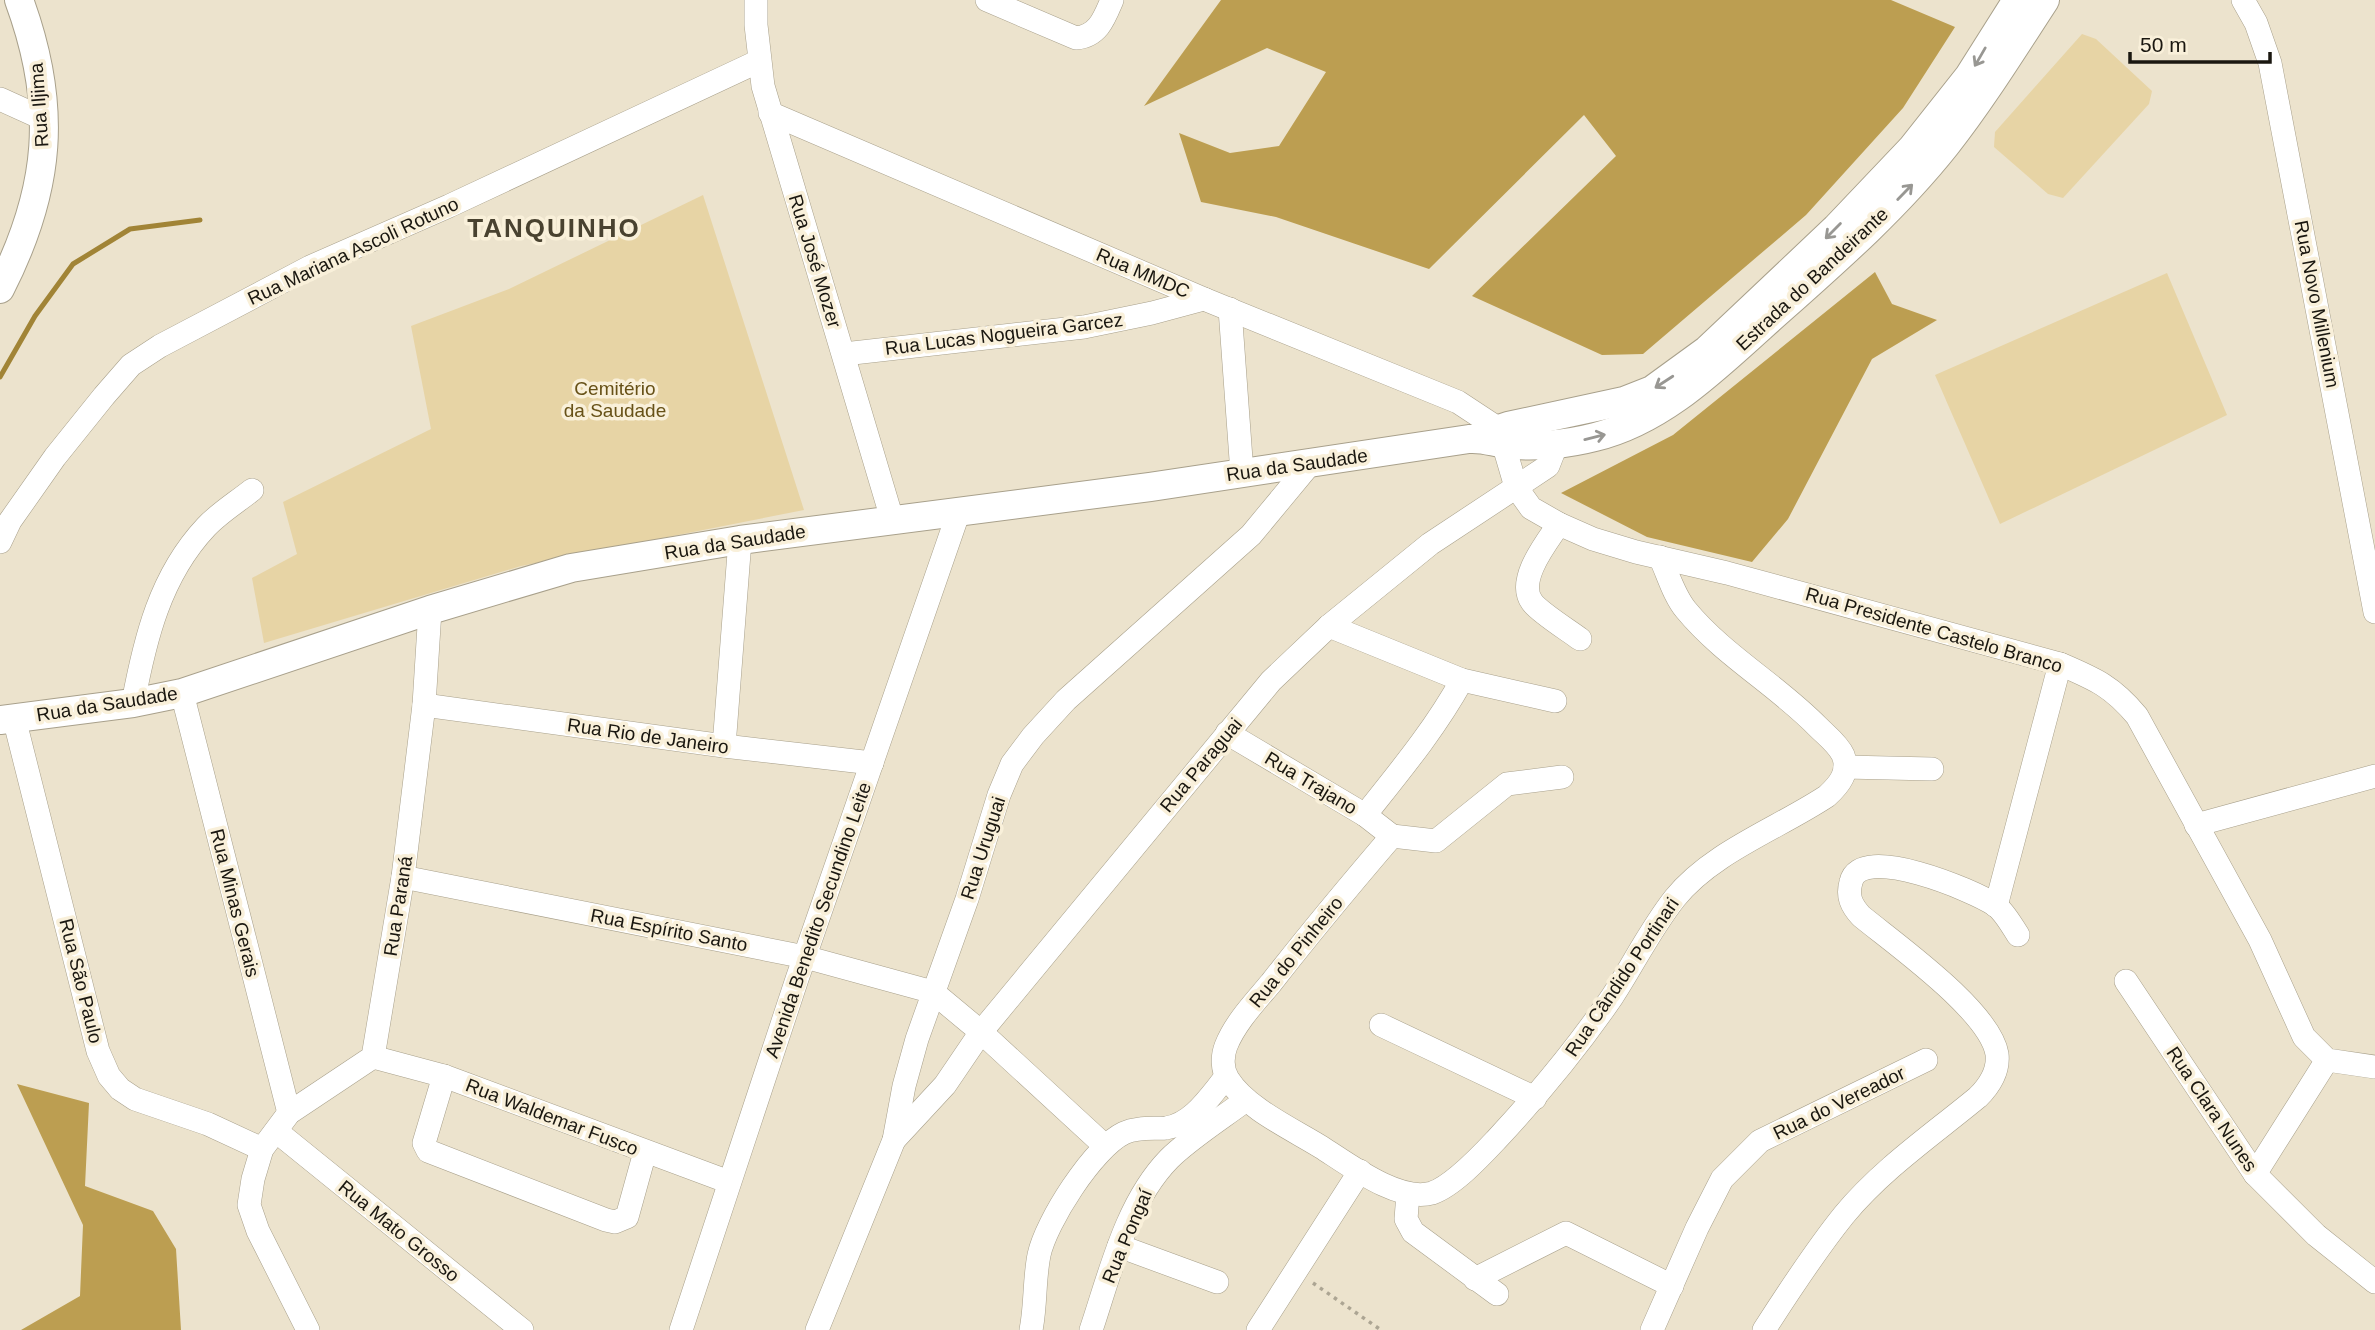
<svg xmlns="http://www.w3.org/2000/svg" width="2375" height="1330" font-family="Helvetica,sans-serif">
	<rect width="100%" height="100%" fill="#ece3cd"/>
	<g fill="#e7d4a5">
		<polygon points="2082,34 2096,39 2152,91 2149,104 2063,198 2048,194 1994,147 1995,132"/>
		<polygon points="703,195 804,510 521,566 264,643 252,578 297,554 283,502 431,429 411,326 509,289"/>
		<polygon points="2167,273 2227,415 2000,524 1935,375"/>
	</g>
	<g fill="#bc9e51">
		<polygon points="1221,0 1891,0 1955,27 1903,108 1806,215 1643,354 1602,355 1472,296 1616,156 1584,115 1429,269 1276,217 1201,202 1179,133 1230,153 1279,146 1326,72 1267,48 1144,106"/>
		<polygon points="1875,272 1892,304 1937,320 1872,359 1788,519 1752,562 1647,537 1561,493 1673,435"/>
		<polygon points="17,1084 89,1103 85,1186 153,1211 176,1249 181,1330 21,1330 80,1296 83,1225"/>
	</g>
	<g fill="none" stroke-linecap="round" stroke-linejoin="round">
		<polyline stroke="#a18436" stroke-width="5" points="0,377 35,316 73,264 130,229 200,220"/>
		<defs>
			<g id="minor">
				<polyline points="756,0 756,25 763,86 892,519"/>
				<path d="M987,0l89,38c22,-2 28,-19 36,-38"/>
				<polyline points="2243,0 2256,23 2270,63 2375,612"/>
				<polyline points="0,99 44,119"/>
				<path d="M770,113l434,186 254,103 41,27 17,58 15,21 28,16 34,15 43,13 91,21 333,91c35,15 52,22 77,52l123,224 44,97 23,23 48,7"/>
				<polyline points="1230,309 1242,473"/>
				<polyline points="844,354 1084,327 1152,313 1204,299"/>
				<path d="M1559,524c-12,18 -43,56 -27,78 7,10 36,28 48,37"/>
				<polyline points="0,542 10,521 55,457 104,396 131,365 160,346 310,267 449,206 759,61"/>
				<polyline points="1329,626 1462,680 1555,701"/>
				<polyline points="182,693 289,1113"/>
				<path d="M133,703c12,-64 27,-127 73,-176 13,-14 31,-25 46,-37"/>
				<polyline points="424,705 724,746 872,763"/>
				<polyline points="14,718 98,1051 109,1076 120,1089 135,1099 208,1124 262,1149"/>
				<polyline points="1227,733 1365,815 1392,836"/>
				<polyline points="724,746 740,540"/>
				<polyline points="1845,767 1932,769"/>
				<path d="M1365,815c35,-44 70,-86 97,-135"/>
				<polyline points="2196,825 2375,776"/>
				<path d="M1392,836c-42,49 -82,97 -121,147 -16,19 -36,40 -45,63 -4,10 -4,24 2,33 18,29 64,50 93,68 27,17 78,56 111,46 21,-7 49,-37 64,-53 42,-45 81,-92 116,-143 21,-32 39,-69 63,-99 37,-46 104,-70 152,-102 12,-11 23,-24 16,-41 -5,-11 -17,-20 -25,-28 -41,-42 -95,-72 -132,-117 -12,-14 -18,-36 -26,-53"/>
				<polyline points="1392,836 1436,841 1507,784 1562,777"/>
				<polyline points="403,877 805,957 933,992 981,1032 1105,1146"/>
				<polyline points="1996,906 2060,664"/>
				<polyline points="2126,981 2255,1174 2316,1235 2375,1282"/>
				<polyline points="1381,1025 1535,1098"/>
				<polyline points="373,1057 444,1076 729,1182"/>
				<polyline points="444,1076 424,1143 428,1151 606,1220 615,1222 627,1217 645,1152"/>
				<polyline points="276,1131 522,1330"/>
				<polyline points="894,1140 945,1085 981,1032 1271,681 1329,626 1430,544 1548,466 1557,443"/>
				<polyline points="2255,1174 2327,1060"/>
				<polyline points="1408,1194 1406,1219 1413,1232 1497,1294"/>
				<polyline points="1119,1246 1217,1282"/>
				<polyline points="1475,1279 1566,1233 1672,1286"/>
				<polyline points="308,1330 258,1231 249,1205 253,1179 262,1149 289,1113 373,1057 403,877 424,705 430,610"/>
				<polyline points="681,1330 797,979 959,511"/>
				<polyline points="817,1330 894,1140 904,1086 917,1039 967,899 999,795 1012,764 1033,736 1066,700 1251,535 1309,465"/>
				<path d="M1031,1330c5,-25 3,-50 8,-75 7,-33 54,-107 85,-122 13,-6 28,-4 42,-5 27,-4 44,-32 60,-51"/>
				<path d="M1091,1330c19,-56 35,-127 78,-171 20,-20 53,-41 77,-59"/>
				<polyline points="1258,1330 1360,1171"/>
				<polyline points="1652,1330 1697,1228 1722,1179 1760,1141 1926,1060"/>
				<path d="M1764,1330c25,-39 51,-79 80,-115 38,-46 88,-80 134,-118 11,-11 21,-26 19,-43 -7,-43 -102,-110 -136,-138 -10,-11 -14,-20 -10,-34 8,-40 124,9 144,23 9,6 17,21 23,30"/>
			</g>
			<g id="major">
				<path d="M0,289c51,-100 58,-183 19,-289"/>
				<polyline points="1487,438 1499,429 1508,426 1624,401 1652,390 1707,350 1836,228 1912,148 1969,76 2017,0"/>
				<path d="M0,720l133,-17 49,-10 248,-83 141,-42 169,-28 410,-53 319,-48c14,-1 23,3 36,5 28,4 63,0 90,-7 66,-16 117,-66 166,-110 65,-58 131,-114 185,-182 36,-46 67,-96 99,-145"/>
			</g>
		</defs>
		<use href="#minor" stroke="#a8a08b" stroke-width="24"/>
		<use href="#major" stroke="#a8a08b" stroke-width="30"/>
		<polyline stroke="#aca593" stroke-width="3.5" stroke-dasharray="3.5 5" stroke-linecap="butt" points="1313,1283 1381,1330"/>
		<use href="#minor" stroke="#fff" stroke-width="23"/>
		<use href="#major" stroke="#fff" stroke-width="28"/>
	</g>
	<defs><path id="oneway-shaft" d="M-6 0H5M1.5-3L5.5 0L1.5 3" fill="none" stroke-width="1.6" stroke-linecap="round" stroke-linejoin="round" transform="scale(1.75)"/></defs>
	<g stroke="#989793">
		<use href="#oneway-shaft" transform="translate(1980 57) rotate(120)"/>
		<use href="#oneway-shaft" transform="translate(1905 192) rotate(-46)"/>
		<use href="#oneway-shaft" transform="translate(1833 231) rotate(135)"/>
		<use href="#oneway-shaft" transform="translate(1664 382) rotate(147)"/>
		<use href="#oneway-shaft" transform="translate(1595 437) rotate(-14)"/>
	</g>
	<g text-anchor="middle" dominant-baseline="central" stroke-width="7" stroke-linejoin="round" paint-order="stroke">
		<g font-size="19" fill="#1a1710" stroke="#f9f0da">
			<text transform="translate(39 105) rotate(-94)">Rua Iljima</text>
			<text transform="translate(353 251) rotate(-25)">Rua Mariana Ascoli Rotuno</text>
			<text transform="translate(815 261) rotate(73)">Rua José Mozer</text>
			<text transform="translate(1143 273) rotate(23)">Rua MMDC</text>
			<text transform="translate(1812 279) rotate(-43)">Estrada do Bandeirante</text>
			<text transform="translate(2317 304) rotate(79)">Rua Novo Millenium</text>
			<text transform="translate(1004 334) rotate(-7)">Rua Lucas Nogueira Garcez</text>
			<text transform="translate(1297 465) rotate(-8)">Rua da Saudade</text>
			<text transform="translate(735 542) rotate(-9)">Rua da Saudade</text>
			<text transform="translate(1934 630) rotate(16)">Rua Presidente Castelo Branco</text>
			<text transform="translate(107 704) rotate(-9)">Rua da Saudade</text>
			<text transform="translate(648 736) rotate(8)">Rua Rio de Janeiro</text>
			<text transform="translate(1201 765) rotate(-50)">Rua Paraguai</text>
			<text transform="translate(1311 783) rotate(31)">Rua Trajano</text>
			<text transform="translate(983 848) rotate(-72)">Rua Uruguai</text>
			<text transform="translate(235 903) rotate(76)">Rua Minas Gerais</text>
			<text transform="translate(398 906) rotate(-81)">Rua Paraná</text>
			<text transform="translate(818 920) rotate(-71)">Avenida Benedito Secundino Leite</text>
			<text transform="translate(669 930) rotate(11)">Rua Espírito Santo</text>
			<text transform="translate(1296 952) rotate(-51)">Rua do Pinheiro</text>
			<text transform="translate(1622 977) rotate(-56)">Rua Cândido Portinari</text>
			<text transform="translate(81 981) rotate(76)">Rua São Paulo</text>
			<text transform="translate(1839 1103) rotate(-26)">Rua do Vereador</text>
			<text transform="translate(2212 1109) rotate(56)">Rua Clara Nunes</text>
			<text transform="translate(552 1117) rotate(21)">Rua Waldemar Fusco</text>
			<text transform="translate(399 1231) rotate(39)">Rua Mato Grosso</text>
			<text transform="translate(1127 1236) rotate(-67)">Rua Pongaí</text>
		</g>
		<g font-size="19" fill="#675117" stroke="#f9f0da">
			<text x="615" y="388">Cemitério<tspan x="615" dy="22">da Saudade</tspan></text>
		</g>
		<g font-size="26" font-weight="bold" letter-spacing="2" fill="#494230" stroke="#f9f0da">
			<text x="554" y="228">TANQUINHO</text>
		</g>
	</g>
	<path d="M2130 52v10h140v-10" fill="none" stroke="#1a1710" stroke-width="3.5"/>
	<text x="2140" y="52" font-size="21" fill="#1a1710" stroke="#f9f0da" stroke-width="5" paint-order="stroke">50 m</text>
</svg>
